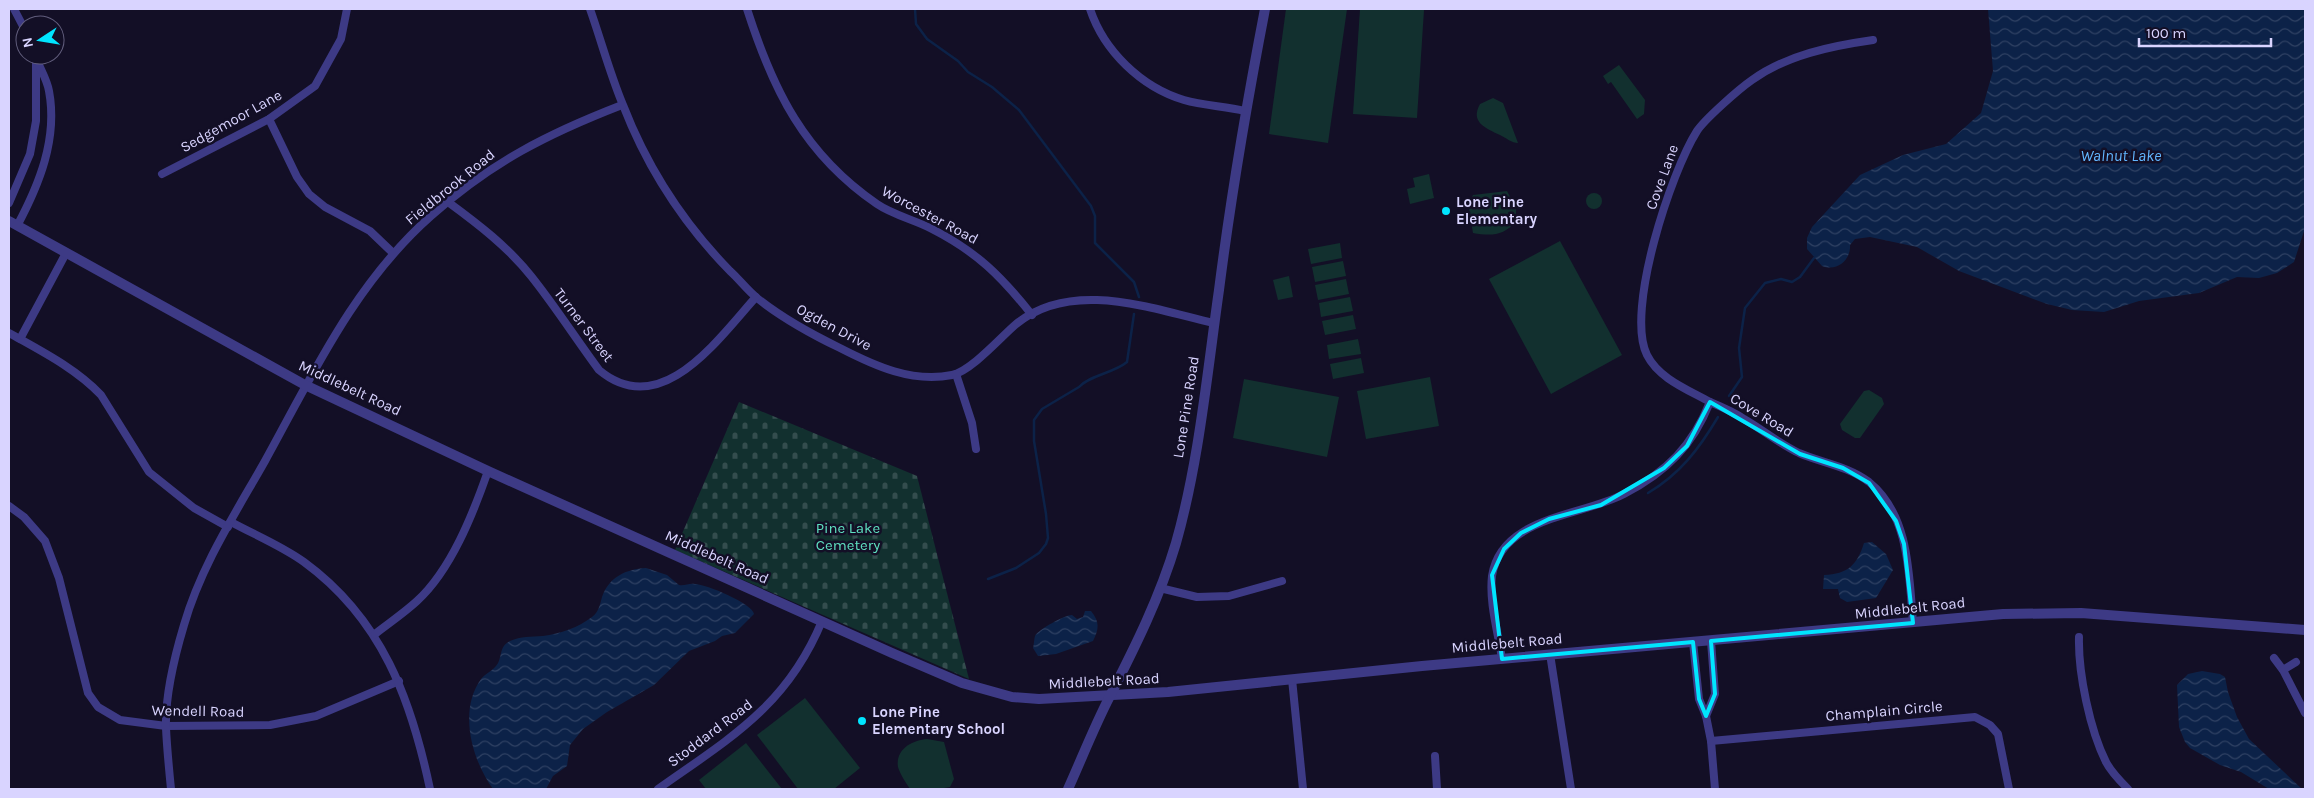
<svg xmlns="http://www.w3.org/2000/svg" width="2314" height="798" font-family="Karla,sans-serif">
	<defs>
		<pattern id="cemetery-stones" width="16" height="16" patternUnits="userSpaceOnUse" patternTransform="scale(1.25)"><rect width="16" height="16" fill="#12302f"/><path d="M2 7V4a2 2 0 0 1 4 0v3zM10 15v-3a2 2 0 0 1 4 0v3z" fill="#344d4e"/></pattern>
		<pattern id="water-waves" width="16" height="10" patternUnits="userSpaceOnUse" patternTransform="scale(1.25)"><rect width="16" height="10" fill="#0c2248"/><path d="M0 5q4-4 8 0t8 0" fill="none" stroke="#2f4163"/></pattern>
	</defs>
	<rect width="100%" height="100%" fill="#130f26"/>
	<g fill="#12302f">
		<polygon points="1286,9 1347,9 1328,143 1269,134"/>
		<polygon points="1360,9 1424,10 1417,118 1353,114"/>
		<polygon points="1619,65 1645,100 1644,114 1637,119 1611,82 1608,84 1603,76"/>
		<path d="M1493,98l10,5 15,40c-6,0 -12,-5 -18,-8 -15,-7 -30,-13 -20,-31z"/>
		<polygon points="1429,174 1434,198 1410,204 1407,189 1415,187 1413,178"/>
		<path d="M1507,191l9,17v13c-12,15 -25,15 -43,12l-5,-29 5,-9z"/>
		<circle cx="1594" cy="201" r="8"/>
		<polygon points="1560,241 1622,355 1551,394 1489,279"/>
		<polygon points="1340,243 1342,258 1311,264 1308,249"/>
		<polygon points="1343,261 1346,276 1315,282 1312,267"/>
		<polygon points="1289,276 1293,297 1278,300 1273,280"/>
		<polygon points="1346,279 1349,294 1318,300 1315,285"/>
		<polygon points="1350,297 1353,311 1321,317 1319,303"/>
		<polygon points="1353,315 1356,329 1325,335 1322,321"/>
		<polygon points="1358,339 1361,354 1329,359 1327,345"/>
		<polygon points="1361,358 1364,373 1333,379 1330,364"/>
		<polygon points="1430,377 1439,426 1366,439 1357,391"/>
		<polygon points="1244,379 1339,397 1327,457 1233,438"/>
		<polygon points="1869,390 1882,398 1884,404 1860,438 1855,438 1842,430 1840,424 1864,391"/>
		<polygon points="805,698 860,768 834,789 798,789 757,735"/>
		<path d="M927,739l17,3 10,37 -4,8 -12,2h-28c-4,-6 -10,-15 -12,-22 -3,-18 15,-27 29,-28z"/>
		<polygon points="746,743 782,789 706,789 699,780"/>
	</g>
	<polygon fill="url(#cemetery-stones)" points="739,402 917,476 969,679 675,550"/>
	<g fill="url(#water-waves)">
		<path d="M1988,9h317v219l-11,34 -17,11 -18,5 -22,-1 -38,16 -60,8 -35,11 -32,-2 -25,-6 -88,-33 -42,-24 -47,-10 -15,2 -5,6c1,15 -13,27 -28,21l-15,-17v-11l5,-11 48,-52 43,-20 43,-11 35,-31 12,-42z"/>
		<path d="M1872,542l14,12 7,16 -17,28 -29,4 -7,-4 -2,-9h-15l1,-14c24,-1 33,-10 40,-32z"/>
		<path d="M646,568l21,7 12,10c6,1 10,-2 16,-1 11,0 58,20 59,30l-19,19 -13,3 -7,5 -26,10 -35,34 -47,27 -24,17 -13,16 -3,21 -14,10 -7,13h-53c-21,-29 -35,-78 -12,-110 4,-5 11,-8 15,-13 7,-8 2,-19 14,-25 11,-5 21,-4 33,-5 17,-2 36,-9 49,-19 7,-5 8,-13 10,-20 7,-20 24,-28 44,-29z"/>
		<path d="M1085,611h6c9,11 8,18 2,30l-37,13 -18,2 -5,-8c1,-3 1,-9 2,-12 4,-7 30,-21 37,-21l5,4 6,-2z"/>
		<polygon points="2202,671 2220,674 2225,677 2228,692 2237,717 2249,739 2302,789 2269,789 2241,772 2220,765 2190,748 2185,742 2179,727 2177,685 2188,674"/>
	</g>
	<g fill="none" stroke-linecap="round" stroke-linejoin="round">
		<g stroke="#0c2248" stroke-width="2.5">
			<polyline points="915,9 916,24 927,39 958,61 968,72 992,87 1019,110 1091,206 1095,216 1095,243 1134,282 1139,297"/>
			<polyline points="1729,396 1742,377 1739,348 1745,308 1765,283 1781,279 1792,282 1800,277 1814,258"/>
			<path d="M1648,493c32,-19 51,-44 70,-76"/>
			<path d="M988,579l28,-11 23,-15 7,-9 2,-6 -2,-24 -12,-73v-21l8,-11 37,-22c11,-12 35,-14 48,-25l7,-48"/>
		</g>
		<g stroke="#3d3a85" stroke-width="8">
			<polyline points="14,9 25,30"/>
			<path d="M590,9c11,31 20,65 33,96 24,62 60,118 107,166 9,8 17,19 27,27 25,20 54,36 83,50 35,18 72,35 112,27 19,-4 48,-37 63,-50 56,-47 137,-16 199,-2"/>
			<path d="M747,9c26,81 57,145 130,195 16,11 38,16 55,25 45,23 69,47 100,86"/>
			<path d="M1090,9c14,42 51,78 94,91 20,6 41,6 61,11"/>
			<polyline points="269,119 297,177 309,194 325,207 370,231 393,253"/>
			<polyline points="162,174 269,119 315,86 341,39 347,9"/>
			<path d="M448,202c30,22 60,45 83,74 24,30 45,63 68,94 62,52 119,-31 157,-73"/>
			<polyline points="9,203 30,154 36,121 36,63"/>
			<path d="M17,226c22,-41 41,-87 32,-135 -2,-12 -10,-24 -14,-36"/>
			<path d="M9,333c32,18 66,35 92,62l48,77 45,36 34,19"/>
			<polyline points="20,339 66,253"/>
			<polyline points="956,374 972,423 976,449"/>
			<path d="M1710,402c-21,-12 -51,-23 -63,-47 -22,-44 24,-183 50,-224 8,-12 42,-42 55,-51 35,-25 79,-34 121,-40"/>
			<polyline points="9,506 24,517 45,541 59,578 88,693 98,707 120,720 166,726 270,725 316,716 399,681"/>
			<path d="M231,522c24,13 51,24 73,40 78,57 107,137 126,227"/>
			<polyline points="1160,588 1197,597 1229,596 1282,581"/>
			<path d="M375,634c14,-11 29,-21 42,-33 34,-31 56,-87 71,-130"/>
			<path d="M2079,637c-1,36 11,93 27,125 5,10 14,19 22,27"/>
			<polyline points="1693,642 1699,699 1706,716 1711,741 1715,789"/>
			<polyline points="1550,654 1571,789"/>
			<polyline points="2274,658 2283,670 2305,713"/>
			<path d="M1502,659c-4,-27 -13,-56 -10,-83 9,-60 91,-60 132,-82 43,-22 69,-49 86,-92 12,5 24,10 34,17 19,11 36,25 55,34 23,10 49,13 70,29 41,33 40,94 44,141"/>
			<polyline points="2283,670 2296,662"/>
			<polyline points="1292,679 1303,789"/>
			<polyline points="1706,716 1715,694 1711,641"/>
			<polyline points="1711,741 1975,717 1990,725 1998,734 2009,789"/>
			<polyline points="1435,756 1437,789"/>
			<path d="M171,789c-2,-20 -4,-40 -5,-61 -1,-31 9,-73 18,-103 17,-59 51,-111 81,-164 48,-87 90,-178 166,-245 61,-54 116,-82 191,-111"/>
			<path d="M658,789c72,-51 129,-83 164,-168"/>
		</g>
		<g stroke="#3d3a85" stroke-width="10">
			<polyline points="9,221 305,385 488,471 892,653 962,683 1012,697 1039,699 1168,692 1422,666 2003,614 2081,613 2305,630"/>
			<path d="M1068,789c14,-31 26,-62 42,-93 25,-49 50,-99 66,-153 23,-81 31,-169 43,-253 12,-94 28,-188 46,-281"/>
		</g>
	</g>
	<path fill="none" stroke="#00e5ff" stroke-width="4" stroke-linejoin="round" d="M1710,402l90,52 43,14 26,15 27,38 8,23 9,79 -202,18 4,53 -9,22 -7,-17 -6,-57 -191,17 -10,-84 12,-26 17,-16 28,-14 52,-14 63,-37 23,-22z"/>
	<g fill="#00e5ff" stroke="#130f26" stroke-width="2">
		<circle cx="1446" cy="211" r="5"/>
		<circle cx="862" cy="721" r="5"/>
	</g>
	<g text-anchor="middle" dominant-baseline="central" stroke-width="5" stroke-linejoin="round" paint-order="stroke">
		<g font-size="15" fill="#d9d4ff" stroke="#130f26">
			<text transform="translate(231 121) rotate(-29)">Sedgemoor Lane</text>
			<text transform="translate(1662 177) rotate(-70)">Cove Lane</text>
			<text transform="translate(450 187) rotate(-39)">Fieldbrook Road</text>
			<text transform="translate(930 215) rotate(28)">Worcester Road</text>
			<text transform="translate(584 325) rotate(53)">Turner Street</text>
			<text transform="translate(834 327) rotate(28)">Ogden Drive</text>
			<text transform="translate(350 388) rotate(25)">Middlebelt Road</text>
			<text transform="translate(1186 407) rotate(-81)">Lone Pine Road</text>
			<text transform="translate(1762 415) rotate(31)">Cove Road</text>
			<text transform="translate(717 557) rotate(24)">Middlebelt Road</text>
			<text transform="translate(1910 608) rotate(-6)">Middlebelt Road</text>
			<text transform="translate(1507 643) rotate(-5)">Middlebelt Road</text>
			<text transform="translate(1104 681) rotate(-3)">Middlebelt Road</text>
			<text transform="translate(198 711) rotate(1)">Wendell Road</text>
			<text transform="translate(1884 711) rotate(-5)">Champlain Circle</text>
			<text transform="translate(710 733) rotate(-37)">Stoddard Road</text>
		</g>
		<g font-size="15" font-weight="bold" fill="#d9d4ff" stroke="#130f26" text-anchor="start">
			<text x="1456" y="202">Lone Pine<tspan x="1456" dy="17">Elementary</tspan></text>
			<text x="872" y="712">Lone Pine<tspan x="872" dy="17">Elementary School</tspan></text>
		</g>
		<g font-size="15" fill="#5fe0c0" stroke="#130f26">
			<text x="848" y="528">Pine Lake<tspan x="848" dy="17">Cemetery</tspan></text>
		</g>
		<g font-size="16" font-style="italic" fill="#62b6ff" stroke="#130f26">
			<text x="2121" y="155">Walnut Lake</text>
		</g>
	</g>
	<rect width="2314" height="798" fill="none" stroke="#d9d4ff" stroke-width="20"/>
	<g transform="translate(40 40) rotate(258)"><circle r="24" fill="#130f26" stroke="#625e7d"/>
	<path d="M0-4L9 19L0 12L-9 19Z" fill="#00e5ff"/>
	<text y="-8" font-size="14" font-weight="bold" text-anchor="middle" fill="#d9d4ff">N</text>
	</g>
	<path d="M2139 38v8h132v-8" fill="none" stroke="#d9d4ff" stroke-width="2.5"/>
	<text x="2146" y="38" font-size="15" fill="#d9d4ff" stroke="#130f26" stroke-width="4" paint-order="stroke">100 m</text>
</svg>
